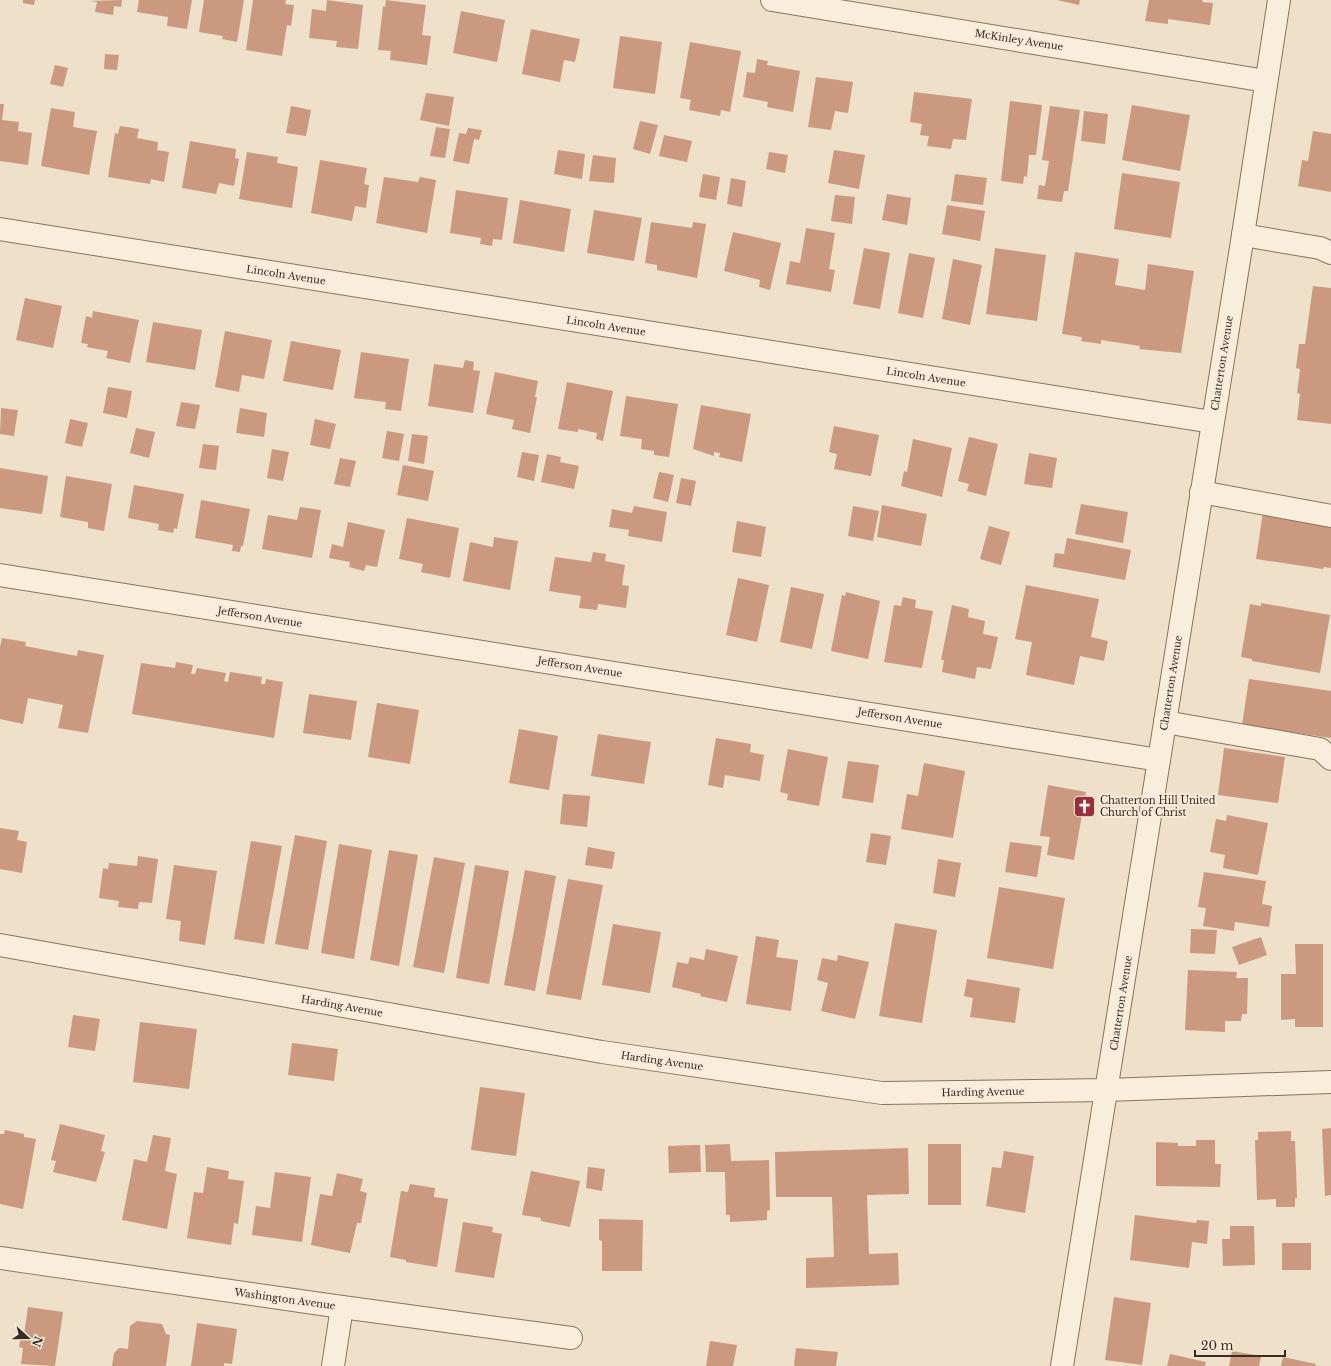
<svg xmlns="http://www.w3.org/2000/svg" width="1331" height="1366" font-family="'Libre Baskerville',serif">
	<rect width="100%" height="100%" fill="#eee0c9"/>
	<g fill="#cb9980">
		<polygon points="23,0 35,0 34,5 23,3"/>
		<polygon points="122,0 121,7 114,6 113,15 95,12 97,2 90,1"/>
		<polygon points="139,0 192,0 187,29 167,26 168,17 137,12"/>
		<polygon points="204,0 244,0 237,42 222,39 223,36 199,32"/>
		<polygon points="253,0 286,0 285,4 294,5 291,26 287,25 282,56 246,50"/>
		<polygon points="327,0 363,5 358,49 336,47 337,41 309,38 312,9 326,11"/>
		<polygon points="386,0 426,5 422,35 431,36 427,65 390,60 391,51 378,50 383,6 385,7"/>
		<polygon points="1057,0 1080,0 1079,5"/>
		<polygon points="1149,0 1203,0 1202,2 1213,3 1210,25 1168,19 1168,24 1145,21"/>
		<polygon points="461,11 505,20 497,62 453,53"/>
		<polygon points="531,29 580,39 575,62 564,60 560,82 522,74"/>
		<polygon points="620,36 662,42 655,94 613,88"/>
		<polygon points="690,42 741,51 730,112 721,110 720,116 689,110 691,100 680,98"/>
		<polygon points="105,54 119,55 117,70 104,69"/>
		<polygon points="757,59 768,61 767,65 800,71 793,112 767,107 768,102 743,97 747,72 755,73"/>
		<polygon points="55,65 68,68 63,87 50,84"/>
		<polygon points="816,77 853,82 848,113 835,111 831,130 808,127"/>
		<polygon points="914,92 972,99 966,140 953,139 951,149 927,146 929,136 920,135 922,124 910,122"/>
		<polygon points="426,93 454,97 449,126 420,120"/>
		<polygon points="1010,101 1042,105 1036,155 1029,155 1027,177 1024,176 1023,184 1001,181"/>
		<polygon points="0,104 4,104 2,120 19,122 18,131 32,133 28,165 0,161"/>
		<polygon points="1132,105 1190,115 1180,171 1122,160"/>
		<polygon points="291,106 311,110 306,136 286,133"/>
		<polygon points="1050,106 1080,110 1068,191 1064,191 1062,202 1037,199 1039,185 1045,186 1049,161 1042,160"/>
		<polygon points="51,108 75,112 73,127 97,131 89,175 41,166"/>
		<polygon points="1084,111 1108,114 1105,144 1081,141"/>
		<polygon points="640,121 658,125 650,154 633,149"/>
		<polygon points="120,126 139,129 137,138 158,142 157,150 169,152 164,182 151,179 150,184 108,177 115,133 118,134"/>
		<polygon points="436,127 450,129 445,158 430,156"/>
		<polygon points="468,128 482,130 479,140 474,139 469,164 453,161 459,133 466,134"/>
		<polygon points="1313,131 1331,134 1331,192 1298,186 1302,160 1308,161"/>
		<polygon points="664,135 692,141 687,162 659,156"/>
		<polygon points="190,141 236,149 235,158 239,159 234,186 219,183 216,194 182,188"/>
		<polygon points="558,150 585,154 582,179 554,174"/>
		<polygon points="834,150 865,155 859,189 828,183"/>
		<polygon points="247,152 278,157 277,163 298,167 292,208 239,199"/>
		<polygon points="769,152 788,155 785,173 766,169"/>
		<polygon points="593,155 616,158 614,183 589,181"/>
		<polygon points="320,160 367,168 364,184 369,185 366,208 355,206 352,221 311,213"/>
		<polygon points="1122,173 1180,182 1171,238 1114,229"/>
		<polygon points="703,174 720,177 716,200 699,197"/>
		<polygon points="955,174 987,178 983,205 951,201"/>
		<polygon points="384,177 418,182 420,177 436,180 427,233 376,223"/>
		<polygon points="731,178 746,181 742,207 727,204"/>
		<polygon points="456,190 508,198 502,240 493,239 492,246 480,244 481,238 450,233"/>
		<polygon points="887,194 911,198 907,225 882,220"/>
		<polygon points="835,195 855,197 852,224 831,221"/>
		<polygon points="520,200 571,209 564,252 513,243"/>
		<polygon points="947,205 985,211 980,241 942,234"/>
		<polygon points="594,210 642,218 634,261 587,253"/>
		<polygon points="651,222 692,228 693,222 706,224 697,278 657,270 657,265 645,263"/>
		<polygon points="806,228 835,233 829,269 835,270 831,292 786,284 790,261 800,263"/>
		<polygon points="733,232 781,243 770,290 759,287 760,280 724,271"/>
		<polygon points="864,248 890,253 880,309 853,304"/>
		<polygon points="995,248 1046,255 1037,321 986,314"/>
		<polygon points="1075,252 1119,259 1115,285 1145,290 1148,264 1194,271 1181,353 1139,349 1140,346 1101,340 1101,344 1081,341 1082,337 1062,334"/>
		<polygon points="909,253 935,258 923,318 898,313"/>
		<polygon points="953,259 982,265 970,325 942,319"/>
		<polygon points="1313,286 1331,288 1331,424 1297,420 1300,394 1297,393 1300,369 1296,368 1299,344 1305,344"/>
		<polygon points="25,298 62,306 53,348 16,340"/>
		<polygon points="93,311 139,320 130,363 106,358 108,351 87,347 88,344 81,343 86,316 92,318"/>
		<polygon points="153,322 202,330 195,370 146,362"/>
		<polygon points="225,331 272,340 264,379 242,375 239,392 215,387"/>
		<polygon points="291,341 341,350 333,390 283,381"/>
		<polygon points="361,352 409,359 401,411 385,409 386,402 354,398"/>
		<polygon points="465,360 474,362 473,370 480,371 473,413 428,406 434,364 463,368"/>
		<polygon points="495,372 538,381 535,397 537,397 530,433 512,429 514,420 486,414"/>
		<polygon points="567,382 613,391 603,441 596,439 597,433 578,429 578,432 558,429"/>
		<polygon points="108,387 132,391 127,418 103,413"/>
		<polygon points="626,396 678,404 669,457 654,455 654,451 641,449 642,439 620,436"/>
		<polygon points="181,402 200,405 195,429 176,426"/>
		<polygon points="701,405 751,414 742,462 719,457 720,453 714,452 714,456 693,449"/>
		<polygon points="1,408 18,410 14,436 0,434"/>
		<polygon points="240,408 267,413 264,437 236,433"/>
		<polygon points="70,419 88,423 82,447 65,443"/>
		<polygon points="315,419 336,424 330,449 310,445"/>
		<polygon points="834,426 879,435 871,476 834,469 837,454 829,452"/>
		<polygon points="136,428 155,432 149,458 130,453"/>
		<polygon points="387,431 404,434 399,461 382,458"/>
		<polygon points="412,434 428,436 424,464 408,461"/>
		<polygon points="969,437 998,444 986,496 967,491 969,484 958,481"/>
		<polygon points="913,439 952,448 942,497 901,486 904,471 907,472"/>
		<polygon points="203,444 219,446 216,470 199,468"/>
		<polygon points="272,449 289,452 283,481 267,478"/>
		<polygon points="522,452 539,455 534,481 517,477"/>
		<polygon points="1029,453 1057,458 1052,488 1024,484"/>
		<polygon points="547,454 561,457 560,462 579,466 574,489 541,482"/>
		<polygon points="340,458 356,461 350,487 334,484"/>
		<polygon points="403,465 434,471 428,501 397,495"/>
		<polygon points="0,468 48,476 42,514 0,508"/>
		<polygon points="659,472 674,475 668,502 653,498"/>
		<polygon points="66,476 112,484 104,531 88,528 88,522 60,517"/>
		<polygon points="681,478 696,481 691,506 676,503"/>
		<polygon points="134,485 184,494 177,529 174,528 173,533 158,530 159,524 128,518"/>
		<polygon points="201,500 250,509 243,546 241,546 240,552 232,551 233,545 195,538"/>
		<polygon points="1081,504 1128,512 1123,543 1075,534"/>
		<polygon points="882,505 927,514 921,546 877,537"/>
		<polygon points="634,506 667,512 662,542 628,536 629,530 609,527 612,509 632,513"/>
		<polygon points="853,506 879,511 873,541 848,536"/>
		<polygon points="300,507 321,510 312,558 262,549 268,515 297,520"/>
		<polygon points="1263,512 1331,522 1331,568 1324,567 1323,569 1256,559"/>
		<polygon points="407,518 459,528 450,578 421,572 423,564 399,559"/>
		<polygon points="737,521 766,527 761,557 732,552"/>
		<polygon points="348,522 385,530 377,567 366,565 364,571 349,567 350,562 329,558 332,544 343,547"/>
		<polygon points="989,526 1010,532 1001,565 980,559"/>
		<polygon points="494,537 518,541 510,590 463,581 470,542 493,547"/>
		<polygon points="1067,538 1131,550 1125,580 1053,567 1055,553 1064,554"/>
		<polygon points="593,552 606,554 605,561 625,565 622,585 629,586 626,608 598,604 597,610 579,608 581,596 549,591 555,557 591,562"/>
		<polygon points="738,578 769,585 757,642 726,635"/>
		<polygon points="1026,585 1099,599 1091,637 1108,641 1104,661 1080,656 1074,685 1026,675 1032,642 1015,639"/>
		<polygon points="791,587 824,594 812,649 780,642"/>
		<polygon points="846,592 880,601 868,659 831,651 842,595 845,596"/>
		<polygon points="903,597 916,600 915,608 933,611 922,668 884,662 894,605 901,606"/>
		<polygon points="1261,603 1330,615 1320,673 1252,661 1252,659 1241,657 1250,604 1261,606"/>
		<polygon points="952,605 969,609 968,617 985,621 983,634 998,637 991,669 977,667 975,679 942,672 944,660 941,660"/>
		<polygon points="2,638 26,642 25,646 77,656 78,650 104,655 88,733 58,728 63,705 28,698 23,724 0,719 0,647"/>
		<polygon points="176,662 193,665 191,674 195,674 197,668 226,673 224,681 228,682 230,672 262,677 261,684 265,684 266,679 283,682 274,738 132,714 141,663 175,668"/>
		<polygon points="1249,679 1331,691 1331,738 1242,725"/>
		<polygon points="309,694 357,701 351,740 303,733"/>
		<polygon points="377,703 419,710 410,764 368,757"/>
		<polygon points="519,729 558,736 549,790 509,783"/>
		<polygon points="598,734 651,742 644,784 591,776"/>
		<polygon points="716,738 751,744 750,752 764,755 760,781 725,775 723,788 708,785"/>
		<polygon points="1224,748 1285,757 1278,803 1218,795"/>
		<polygon points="788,749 828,757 819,806 787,800 788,794 780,792"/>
		<polygon points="848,761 879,765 873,803 842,798"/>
		<polygon points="924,763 965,771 953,838 901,829 907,794 918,796"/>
		<polygon points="1048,785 1086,792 1074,860 1047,855 1050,837 1040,836"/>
		<polygon points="563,794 590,796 587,827 560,824"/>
		<polygon points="1227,815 1268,823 1258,875 1223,868 1225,855 1210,852 1216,819 1226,821"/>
		<polygon points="0,828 19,831 17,840 27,842 22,873 0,869"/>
		<polygon points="871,833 891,836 886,865 866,862"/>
		<polygon points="295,835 327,841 308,950 275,944"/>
		<polygon points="251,841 282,846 264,944 234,939"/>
		<polygon points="1010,842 1042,846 1037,877 1005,872"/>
		<polygon points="339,844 372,850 354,959 321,953"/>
		<polygon points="588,847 615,852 612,869 585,865"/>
		<polygon points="389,850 418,855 399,966 370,960"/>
		<polygon points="138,856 158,859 152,903 139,902 138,909 118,907 119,901 99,898 103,868 108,869 109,863 137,866"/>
		<polygon points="434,857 465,863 444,973 413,967"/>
		<polygon points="938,859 961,863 955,897 933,893"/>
		<polygon points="174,865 217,871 205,945 179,941 181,921 166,919"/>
		<polygon points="475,865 509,871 489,984 456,978"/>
		<polygon points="525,870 556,876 535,991 504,985"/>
		<polygon points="1204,872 1266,881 1262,904 1272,906 1269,927 1235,922 1234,931 1203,926 1206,908 1198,907"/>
		<polygon points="568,879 603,885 581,1000 546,994"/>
		<polygon points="999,887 1065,898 1053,969 987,958"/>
		<polygon points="895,923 937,930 922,1023 879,1016"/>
		<polygon points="613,924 661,932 650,993 602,985"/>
		<polygon points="1191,929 1217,930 1215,954 1190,953"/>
		<polygon points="756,936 779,940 776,957 798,960 791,1011 746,1004"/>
		<polygon points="1261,937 1267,955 1239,965 1232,947"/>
		<polygon points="1295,944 1323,944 1323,1027 1295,1027 1295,1019 1281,1020 1281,974 1296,974"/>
		<polygon points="706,949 738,956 727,1002 700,996 701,994 672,987 677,962 688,964 690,957 704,960"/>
		<polygon points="838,955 869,962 855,1019 821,1011 828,983 817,980 822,958 837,961"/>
		<polygon points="1188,970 1237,972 1236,978 1248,978 1247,1014 1242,1014 1241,1021 1225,1021 1225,1032 1185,1030"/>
		<polygon points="967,979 1020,988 1015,1023 970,1017 973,998 964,996"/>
		<polygon points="73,1015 100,1019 95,1051 68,1047"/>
		<polygon points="140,1022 197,1029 189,1089 133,1082"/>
		<polygon points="292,1043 338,1049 334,1081 288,1075"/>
		<polygon points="480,1087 525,1093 516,1156 471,1150"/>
		<polygon points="60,1124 105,1135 101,1151 105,1152 96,1182 53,1172 56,1161 51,1160"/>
		<polygon points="1331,1128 1331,1195 1325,1196 1322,1129"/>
		<polygon points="5,1130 24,1134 24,1137 36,1139 23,1209 0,1204 0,1134 4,1134"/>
		<polygon points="1291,1131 1291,1141 1295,1141 1297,1198 1295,1198 1295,1207 1276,1207 1276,1199 1257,1200 1255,1140 1258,1140 1258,1132"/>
		<polygon points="153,1135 171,1138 165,1171 177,1174 167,1229 122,1220 134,1159 147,1162"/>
		<polygon points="1196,1140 1215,1140 1215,1164 1221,1164 1220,1187 1156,1186 1156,1142 1178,1143 1178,1146 1196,1146"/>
		<polygon points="730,1144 731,1161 769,1160 770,1210 767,1211 767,1220 730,1222 730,1215 726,1215 725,1172 706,1172 705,1145"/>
		<rect x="928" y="1144" width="33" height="61"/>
		<polygon points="693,1145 700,1145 701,1172 669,1173 668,1146"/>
		<polygon points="908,1148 909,1194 867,1195 869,1254 898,1253 899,1285 806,1288 806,1258 834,1257 832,1197 776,1197 775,1152"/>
		<polygon points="1004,1151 1034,1156 1025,1213 986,1206 992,1167 1001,1168"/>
		<polygon points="207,1167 229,1171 228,1179 244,1181 238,1224 234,1223 231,1245 187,1238 194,1192 203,1193"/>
		<polygon points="588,1167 605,1169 602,1191 586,1188"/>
		<polygon points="531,1171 580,1181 570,1227 541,1221 541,1218 522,1215"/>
		<polygon points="275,1172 311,1177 302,1242 252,1235 256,1206 270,1208"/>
		<polygon points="337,1173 363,1179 360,1191 367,1193 361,1223 357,1223 350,1253 311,1245 320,1194 332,1196"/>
		<polygon points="410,1184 435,1188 434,1197 448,1199 437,1267 406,1262 406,1260 390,1257 401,1191 408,1192"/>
		<polygon points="1135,1215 1196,1223 1197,1220 1209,1221 1207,1244 1192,1242 1189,1268 1130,1260"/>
		<polygon points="599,1219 643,1220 642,1271 602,1271 602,1241 599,1240"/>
		<polygon points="463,1222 493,1227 492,1232 502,1234 494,1278 455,1272"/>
		<polygon points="1230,1226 1254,1226 1255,1265 1223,1266 1222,1239 1230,1239"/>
		<rect x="1282" y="1243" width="29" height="27"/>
		<polygon points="1114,1297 1151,1303 1142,1365 1105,1360"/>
		<polygon points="28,1307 63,1312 55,1366 21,1364 23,1348 19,1347 21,1334 24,1335"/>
		<polygon points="137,1321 162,1324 166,1334 170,1335 166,1366 112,1366 114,1353 119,1348 128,1349 130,1326"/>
		<polygon points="197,1323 237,1329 232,1364 224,1363 224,1366 191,1366"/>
		<polygon points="710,1341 737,1345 733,1366 706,1366"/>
		<polygon points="796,1348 838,1352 836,1366 794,1366"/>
		<polygon points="1232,1351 1261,1356 1259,1366 1229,1366"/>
		<polygon points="1170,1354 1206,1362 1205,1366 1167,1366"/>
		<polygon points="1283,1357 1316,1364 1315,1366 1281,1366"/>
	</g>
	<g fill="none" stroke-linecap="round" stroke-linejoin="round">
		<defs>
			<g id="minor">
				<polyline points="772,0 1266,81"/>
				<polyline points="0,229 1212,422"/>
				<polyline points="1243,235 1320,248 1331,253"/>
				<polyline points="1201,492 1331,516"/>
				<polyline points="0,575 1159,760"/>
				<polyline points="1165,722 1320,749 1331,759"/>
				<polyline points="0,945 602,1052 882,1093 1107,1090 1331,1082"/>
				<polyline points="0,1258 342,1307 571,1338"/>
				<polyline points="333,1366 342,1307"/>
				<polyline points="1062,1366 1243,235 1279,0"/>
			</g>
		</defs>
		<use href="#minor" stroke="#8a725e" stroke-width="24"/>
		<use href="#minor" stroke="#f9eedc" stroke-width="22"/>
	</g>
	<defs>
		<symbol id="church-square" viewBox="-11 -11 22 22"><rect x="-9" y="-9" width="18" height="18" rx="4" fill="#992f39" stroke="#f6ebd9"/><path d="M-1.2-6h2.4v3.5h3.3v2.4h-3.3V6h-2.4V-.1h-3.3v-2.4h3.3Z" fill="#fff"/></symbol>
	</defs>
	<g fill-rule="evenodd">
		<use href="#church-square" x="1072" y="794" width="25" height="25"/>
	</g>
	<g text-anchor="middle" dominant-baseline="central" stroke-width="4" stroke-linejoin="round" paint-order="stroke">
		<g font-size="10" fill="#3b2b21" stroke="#f6ebd9">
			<text transform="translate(1019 40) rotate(9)">McKinley Avenue</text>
			<text transform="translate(286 275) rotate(9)">Lincoln Avenue</text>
			<text transform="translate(606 326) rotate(9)">Lincoln Avenue</text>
			<text transform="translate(1222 363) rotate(-81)">Chatterton Avenue</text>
			<text transform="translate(926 377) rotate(9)">Lincoln Avenue</text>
			<text transform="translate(260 617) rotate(9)">Jefferson Avenue</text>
			<text transform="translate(580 667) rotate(9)">Jefferson Avenue</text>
			<text transform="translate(1171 683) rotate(-81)">Chatterton Avenue</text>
			<text transform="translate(900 718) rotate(9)">Jefferson Avenue</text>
			<text transform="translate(1121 1003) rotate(-81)">Chatterton Avenue</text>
			<text transform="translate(342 1006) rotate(10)">Harding Avenue</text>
			<text transform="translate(662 1061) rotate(8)">Harding Avenue</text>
			<text transform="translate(983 1092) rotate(-1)">Harding Avenue</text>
			<text transform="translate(285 1299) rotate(8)">Washington Avenue</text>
		</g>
		<g font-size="10" fill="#3b2b21" stroke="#f6ebd9" text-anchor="start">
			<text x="1100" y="800">Chatterton Hill United<tspan x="1100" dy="12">Church of Christ</tspan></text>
		</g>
	</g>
	<g transform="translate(28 1338) rotate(111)" stroke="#f6ebd9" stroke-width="3" paint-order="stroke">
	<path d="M0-3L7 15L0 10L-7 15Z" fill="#3b2b21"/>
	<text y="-6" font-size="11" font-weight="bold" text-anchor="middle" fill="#3b2b21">N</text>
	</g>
	<path d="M1195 1350v6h90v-6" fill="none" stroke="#3b2b21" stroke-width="2"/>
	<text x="1201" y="1350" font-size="12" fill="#3b2b21" stroke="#f6ebd9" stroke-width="3" paint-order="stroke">20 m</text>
</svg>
